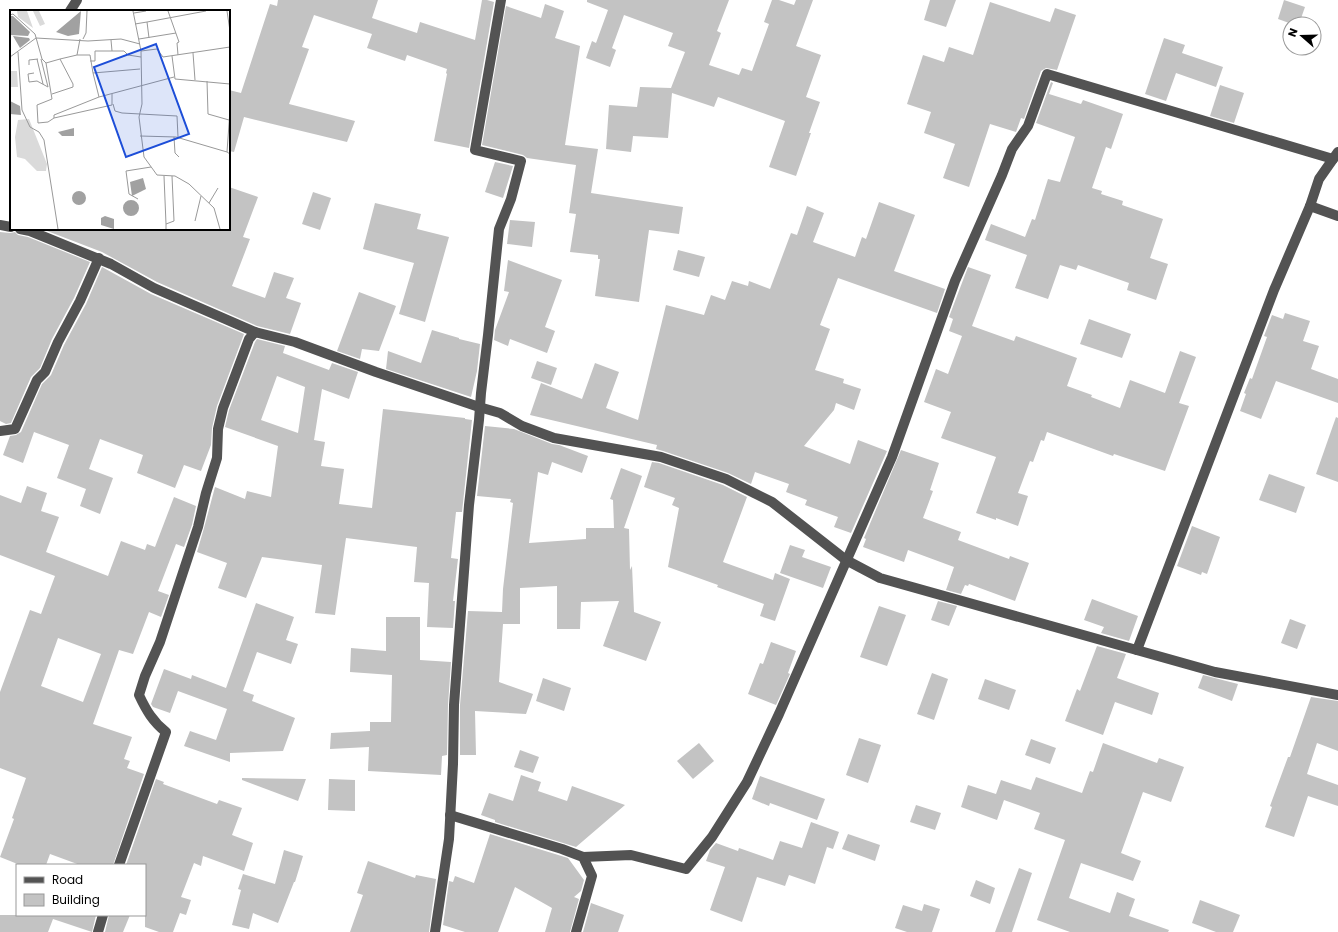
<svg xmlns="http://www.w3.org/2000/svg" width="1338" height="932" font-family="Poppins,sans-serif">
	<rect width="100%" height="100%" fill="#fff"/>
	<g fill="#c3c3c3" fill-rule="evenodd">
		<polygon points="278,0 378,0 372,18 417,33 420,22 475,40 482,0 487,0 494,2 469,148 434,141 447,74 446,73 447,69 407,55 405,61 367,48 372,34 314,15 302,47 309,49 289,104 355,121 347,142 244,117 234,152 229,151 229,90 241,93 270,4 277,6"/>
		<polygon points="587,0 729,0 717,31 721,33 709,65 739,75 742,68 752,71 769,24 764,22 772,0 779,0 794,5 796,0 813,0 796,46 821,55 806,97 820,102 809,133 811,133 796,176 769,167 785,121 718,97 714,107 672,93 668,138 633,136 631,152 606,149 609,105 637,107 640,87 671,88 685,52 668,46 673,33 624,15 612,48 616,50 610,67 586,58 592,41 596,43 608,10 587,2"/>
		<polygon points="930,0 956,0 946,27 924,20"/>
		<polygon points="1284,0 1305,7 1299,24 1292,24 1278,19"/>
		<polygon points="990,2 1050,22 1055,8 1076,15 1057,70 1046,68 1041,71 1024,119 1021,118 1016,132 990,124 969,187 943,178 955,144 924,133 931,112 907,104 923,55 944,62 949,47 973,55"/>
		<polygon points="545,4 564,11 555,38 580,46 565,145 598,149 591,193 683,207 679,234 649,230 639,302 595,296 600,259 598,259 598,255 570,252 576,214 569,213 576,165 527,158 523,155 482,145 506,6 541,18"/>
		<polygon points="1164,38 1185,45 1182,53 1223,67 1216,87 1176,73 1166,101 1145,94"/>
		<polygon points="1051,82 1053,83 1049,94 1081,104 1083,100 1123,114 1111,149 1106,147 1092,188 1102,191 1101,194 1123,201 1122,205 1163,219 1150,258 1168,264 1156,300 1127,290 1129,283 1078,265 1076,270 1060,265 1048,299 1015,288 1027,255 985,240 991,224 1025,237 1032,219 1035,220 1048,179 1060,182 1075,137 1036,123"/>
		<polygon points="1220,85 1244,93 1234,123 1210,116"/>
		<polygon points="495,162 513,166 503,198 485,192"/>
		<polygon points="229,187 258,197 243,237 250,239 232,286 265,298 274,272 294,278 286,298 301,303 290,334 257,326 157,282 102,252 42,229 229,229"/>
		<polygon points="313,192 331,198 320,230 302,224"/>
		<polygon points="879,202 915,215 894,271 945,289 937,313 838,278 820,325 830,329 815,370 844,379 843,383 861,389 854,410 836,403 834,410 804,446 850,464 858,440 887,451 851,533 834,527 838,517 805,505 807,500 786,492 789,484 755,472 751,484 728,473 663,451 656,449 657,445 530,415 541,383 582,399 595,363 619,372 606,408 638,420 666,305 704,315 711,295 725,300 732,281 748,286 749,281 770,289 791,233 797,235 807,206 824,213 813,242 855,257 862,237 866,239"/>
		<polygon points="375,203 421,214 417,229 449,237 425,322 399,314 414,263 363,249"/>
		<polygon points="510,220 535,222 532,247 507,244"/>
		<polygon points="0,232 10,233 15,232 18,235 28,237 90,262 74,298 52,339 40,368 31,377 11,423 6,424 0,421"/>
		<polygon points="678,250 705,257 699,277 673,270"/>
		<polygon points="508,260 562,280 545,327 555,331 547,353 510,339 508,346 494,340 495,330 509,292 504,291"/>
		<polygon points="102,267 151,294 244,334 217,406 212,428 211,445 201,471 184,465 175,488 137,473 143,455 100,439 89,469 113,478 100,514 80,506 86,489 57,478 69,445 34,432 23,463 3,455 10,436 16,435 21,432 42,384 51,375 64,345 86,304"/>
		<polygon points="968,267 991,275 972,326 1014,341 1016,336 1077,358 1067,386 1092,395 1091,397 1120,408 1130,380 1165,393 1180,351 1196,357 1179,403 1189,406 1165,471 1114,454 1113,456 1047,432 1044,441 1041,440 1033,462 1030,461 1018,493 1028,496 1018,526 996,518 996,520 976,513 996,457 941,438 951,412 924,402 936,369 948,374 962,336 949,331 953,319 949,317"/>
		<polygon points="359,292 396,306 379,351 362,349 360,359 337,351"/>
		<polygon points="1285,313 1310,321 1303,341 1319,346 1311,369 1338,379 1338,403 1276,381 1261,419 1240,411 1246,394 1244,393 1250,378 1252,379 1267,337 1264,336 1272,315 1283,319"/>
		<polygon points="1089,319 1131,334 1122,358 1080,344"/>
		<polygon points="432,330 459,338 459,339 480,344 477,371 471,397 386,369 388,351 421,363"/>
		<path d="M257,339l28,7 -2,7 46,17 3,-7 26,9 -9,27 -27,-10 -8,51 11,2 -4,24 23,3 -5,35 33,4 11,-99 82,9v1l7,1 -10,92h-6l-5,46 7,1 -5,42h2l-2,27 -26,-1 2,-44 -15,-1 3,-35 -71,-9 -11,77 -20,-2 7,-48 -60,-8 -16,41 -28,-10 9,-25 -30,-11 7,-24 11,-41 30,12 2,-8 24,6 7,-51 -53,-19 4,-17 26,-68zM277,376l28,11 -7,46 -37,-13z"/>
		<polygon points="537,361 557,368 551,385 531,378"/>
		<polygon points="1336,417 1338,418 1338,482 1316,474"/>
		<polygon points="485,426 514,429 552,444 559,445 588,456 582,473 552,462 548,475 538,472 529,543 586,539 586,528 614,528 613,500 610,499 621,468 642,476 624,528 629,529 630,570 632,566 634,612 661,622 646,661 603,646 619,601 581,602 580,629 557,629 557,586 520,588 520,624 503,624 499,682 533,694 526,714 475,711 476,755 460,755 460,705 468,611 502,612 503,589 513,503 510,502 511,499 477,496"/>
		<polygon points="901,450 939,463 930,490 933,491 923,518 961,532 958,540 1009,559 1010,556 1029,563 1015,601 969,584 968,586 965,585 961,594 946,590 954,567 908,550 904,562 863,547 866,539 864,538"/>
		<polygon points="652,462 659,463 723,485 747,497 723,562 773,580 775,573 790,579 775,621 760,616 764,604 717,587 718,585 668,567 679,508 672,505 675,498 644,487"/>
		<polygon points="1269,474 1305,487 1296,513 1259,500"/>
		<path d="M27,486l20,7 -6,18 18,6 -13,35 62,24 13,-35 24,9 2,-6 8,3 19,-50 22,9 -4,19 -8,22 -8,-3 -18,47 11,4 -8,22 -12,-5 -16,42 -14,-4 -26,74 39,13 -8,22 6,2 -3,7 17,6 -31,91h-33l-30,-11 -4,11h-26l-20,-8 14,-38 -2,-1 14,-40 -26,-10v-76l30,-82 11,4 14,-38 -55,-21v-60l21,8zM58,638l43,16 -18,48 -42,-16z"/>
		<polygon points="1192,526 1220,537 1207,574 1202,572 1201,575 1177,566"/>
		<polygon points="790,545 805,550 802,557 831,567 823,588 780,573"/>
		<polygon points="1092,599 1138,616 1129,641 1101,633 1104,627 1084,620"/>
		<polygon points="938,601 957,606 949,626 931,620"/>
		<polygon points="256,603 294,617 286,640 298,644 291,664 257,652 243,691 254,695 252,701 295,718 283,751 230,753 230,762 184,746 190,731 216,740 227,709 178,691 170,713 153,707 151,704 164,669 191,679 192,675 226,688"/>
		<polygon points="879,606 906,615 887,666 860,657"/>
		<polygon points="386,617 420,617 420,660 451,662 448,705 447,755 442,756 441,775 368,771 369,747 330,749 331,733 370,731 370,722 391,722 392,675 350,672 351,648 386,651"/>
		<polygon points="1290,619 1306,625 1297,649 1281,643"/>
		<polygon points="771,642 796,651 788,673 790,674 776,705 748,694 760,663 763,664"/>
		<polygon points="1097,646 1126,654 1117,678 1159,693 1152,715 1115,702 1103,735 1065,721 1077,689 1080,691"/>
		<polygon points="932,673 948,679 934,720 917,714"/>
		<polygon points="1203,675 1238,684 1232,701 1198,688"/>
		<polygon points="543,678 571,688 564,711 536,701"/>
		<polygon points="985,679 1016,690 1009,710 978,699"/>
		<polygon points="1311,697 1338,701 1338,751 1317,743 1307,774 1338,785 1338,806 1308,796 1294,837 1265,827 1272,807 1270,806 1288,757 1290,757"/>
		<polygon points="859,738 881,745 868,783 846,775"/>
		<polygon points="1031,739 1056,748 1050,764 1025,755"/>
		<polygon points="699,743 714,761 693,779 677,761"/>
		<polygon points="1103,743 1157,763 1159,758 1184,767 1171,802 1143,792 1121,853 1141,861 1133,881 1081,863 1069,898 1110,913 1117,892 1135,899 1129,916 1169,930 1168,932 1070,932 1037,920 1065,840 1034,829 1040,813 1004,800 997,820 961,807 968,785 996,794 1001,780 1031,790 1036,777 1082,793 1090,771 1093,772"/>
		<polygon points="520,750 539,757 533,773 514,767"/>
		<polygon points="521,775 541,782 538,791 567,801 572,786 625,805 576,847 495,822 495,820 481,815 489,793 513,801"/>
		<polygon points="760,776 825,799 817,820 770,803 769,806 752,799"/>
		<polygon points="242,778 306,779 298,801 242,780"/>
		<polygon points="156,779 164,782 163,784 217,804 219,800 242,808 232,835 253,843 244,871 203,856 201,866 194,863 181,897 191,900 186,915 180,913 173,932 159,932 145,927 145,865 126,865"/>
		<polygon points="329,779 355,780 355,811 328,810"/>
		<polygon points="916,805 941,813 935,830 910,822"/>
		<polygon points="811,822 839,832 833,849 827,847 815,884 789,875 785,886 757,877 742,922 710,910 725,867 706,861 710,850 716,843 738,851 739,848 773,860 780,841 802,848"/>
		<polygon points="490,834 568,858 584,880 581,891 574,897 579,899 570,932 545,932 552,908 515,887 498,932 465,932 443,925 449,881 453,882 455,876 474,883"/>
		<polygon points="848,834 880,845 875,861 842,849"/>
		<polygon points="284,850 303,856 295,882 294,882 278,923 253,913 249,929 232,925 241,890 238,889 243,874 275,884"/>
		<polygon points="368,861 415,878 416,875 436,879 429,932 350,932 363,895 357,893"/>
		<polygon points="1019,868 1032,873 1012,932 995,932"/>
		<polygon points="976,880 995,888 990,904 970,896"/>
		<polygon points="1200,900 1240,915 1233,932 1216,932 1192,923"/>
		<polygon points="591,903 624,915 618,932 583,932"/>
		<polygon points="924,904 940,909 932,932 907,932 895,928 903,905 922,911"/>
		<polygon points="0,915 96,915 92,932 53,919 48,932 0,932"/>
		<polygon points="109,915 130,915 123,932 105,932"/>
	</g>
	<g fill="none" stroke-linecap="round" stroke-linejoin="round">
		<g stroke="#535353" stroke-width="10">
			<polyline points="70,11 77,0"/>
			<polyline points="1310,206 1338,216"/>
			<polyline points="0,225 11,227"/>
			<polyline points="20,229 30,231 111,264 154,288 255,332 295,342 376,372 479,407 500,413 522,426 554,438 661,457 726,479 772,502 846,560 880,578 1215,672 1338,695"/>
			<polyline points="0,431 15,429 37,380 45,372 58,342 80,301 99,258"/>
			<polyline points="1137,650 1274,290 1310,206 1319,179 1338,152"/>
			<polyline points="450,815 562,849 583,857 592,876 576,932"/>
			<polyline points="583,857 631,855 686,869 712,837 747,782 779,714 892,457 955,281 1002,175 1012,149 1028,126 1047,74 1333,159"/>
			<path d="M119,865l47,-133c-13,-10 -20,-22 -27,-37l6,-19 15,-34 38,-115 8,-34 11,-35 1,-29 5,-21 26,-69 6,-7"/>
			<polyline points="98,932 103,915"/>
			<polyline points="435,932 449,839 453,764 454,705 469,505 479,420 481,393 488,335 499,229 511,199 521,161 475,150 501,0"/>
		</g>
	</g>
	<g transform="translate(10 10)">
		<rect width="220" height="220" fill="#fff"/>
		<path d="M7,1h10l6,17 -15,-11zM23,1h6l6,13 -5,2z" fill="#dadada"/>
		<path d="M19,109l18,45 -1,7h-9l-12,-12 -8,-2 -2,-20 3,-17z" fill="#dadada"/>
		<path d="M0,61h7l1,16h-8z" fill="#dadada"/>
		<path d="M71,1l-2,23 -11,2 -12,-4zM0,6h3l17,16 -2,4 -18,-1zM3,26l16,2 1,2 -10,8zM0,91l10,5 1,9 -11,-1zM64,118v8h-12l-4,-4zM133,168l3,11 -14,7 -2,-14zM62 188a7 7 0 1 1 14 0a7 7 0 1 1-14 0ZM113 198a8 8 0 1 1 16 0a8 8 0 1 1-16 0ZM95,206l9,3v10l-13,-4v-7z" fill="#a1a1a1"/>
		<path fill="none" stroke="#999" stroke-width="1" d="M123,1l8,40 1,53 -3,13 5,40 13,18 18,1 14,8 25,24 6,21M158,1l11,31 -2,1 1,12M217,1l3,20M124,3l12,-2M0,5l3,-1 22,20 7,25 4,4 6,36 -15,6 1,18 10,-1 6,-4v-3l45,-18 75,-20M137,12l59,-11M125,14l12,-2 2,16M70,29l-3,16h13l3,18 47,-4M73,29l3,-6 1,-22M129,29l37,-6M101,30l1,11h12l4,4 13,2M131,41l16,-2 6,8 67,-10M8,42l4,58 8,17 9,5 5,8 14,89M183,43l2,27M162,46l3,23 55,5M0,47l26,-19 52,3 33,-2 19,5M27,49l6,25M50,49l17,-4M80,51h5v-10h17M36,53l14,-4 13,25v3l-21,7M19,55v-5l9,-1M24,63l-6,1 1,8 8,-1 11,6 -7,-28M83,63l6,24M197,71l1,33 21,6M103,94l2,7 7,2 55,3 1,21M220,100l-3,42 3,2M44,108l58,-13v-11M130,126l36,1 51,15M164,127l1,16 4,4M154,166l2,48M128,189l-9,-5 -3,-23 25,-4M199,193l9,-15M185,211l6,-25M156,219v-5l8,-3 -2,-45"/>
		<path fill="#1d4ed8" fill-opacity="0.15" stroke="#1d4ed8" stroke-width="2" d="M146,34l33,90 -63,23 -32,-90z"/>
		<rect width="220" height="220" fill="none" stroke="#000" stroke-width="2"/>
	</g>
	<rect x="16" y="864" width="130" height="52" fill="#ffffff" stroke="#999999"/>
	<rect x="24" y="877" width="20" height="6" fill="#535353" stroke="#999999"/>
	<text x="52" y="884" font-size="12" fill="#000000">Road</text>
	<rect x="24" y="894" width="20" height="12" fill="#c3c3c3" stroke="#999999"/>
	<text x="52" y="904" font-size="12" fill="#000000">Building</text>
	<g transform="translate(1302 36) rotate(290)"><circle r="19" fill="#ffffff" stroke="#999999"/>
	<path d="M0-3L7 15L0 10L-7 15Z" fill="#000000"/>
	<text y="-6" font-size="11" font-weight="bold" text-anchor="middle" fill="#000000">N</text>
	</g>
</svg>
